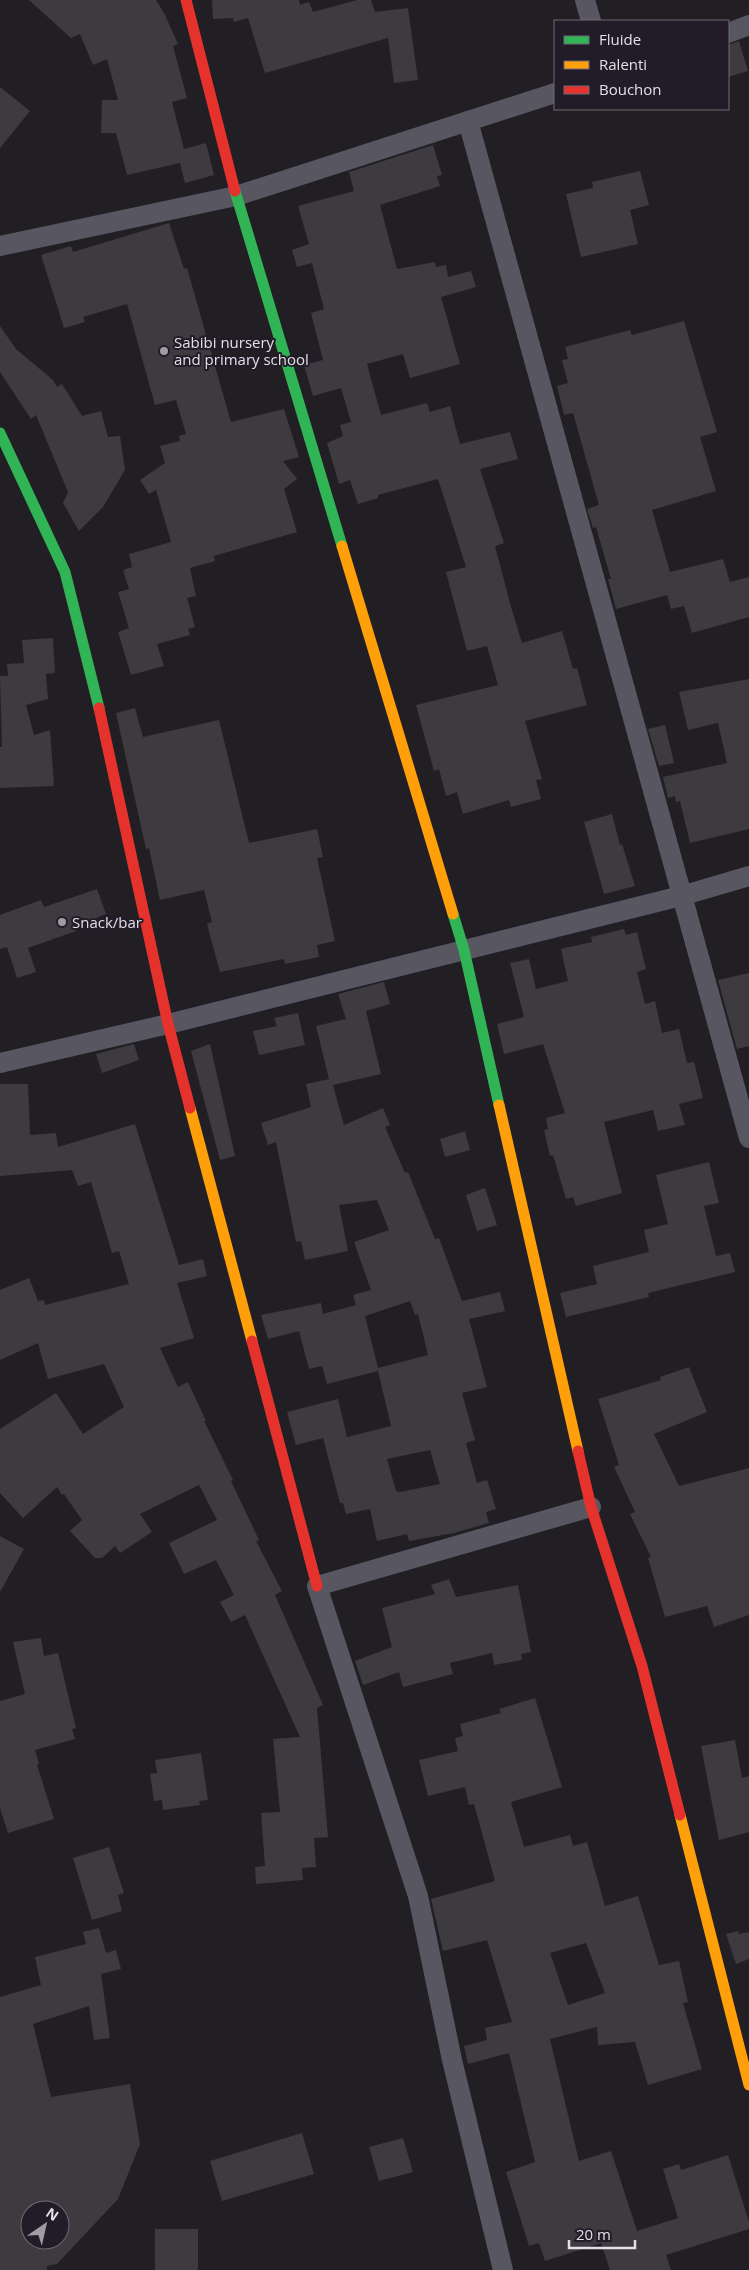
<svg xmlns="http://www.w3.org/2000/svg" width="749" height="2270" font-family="'Open Sans',sans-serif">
	<rect width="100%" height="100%" fill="#211f24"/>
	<g fill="#3d3b3f" fill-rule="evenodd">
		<polygon points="29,0 156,0 164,13 178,44 173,46 187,98 172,102 184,149 206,143 214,175 185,183 180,163 127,175 116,133 101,133 102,100 118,100 107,59 93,65 80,34 71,38"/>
		<polygon points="212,0 299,0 300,5 309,2 313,12 357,0 371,0 375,12 408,8 418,80 394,83 388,38 265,73 248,18 234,22 233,18 213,19"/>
		<polygon points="739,41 748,71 728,77 728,45"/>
		<polygon points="0,87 30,111 0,148"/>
		<polygon points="433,145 442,175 437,176 440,186 380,205 397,269 435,262 436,267 446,265 448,277 471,271 476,287 441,297 460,364 410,378 403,354 367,364 381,415 427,403 430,412 450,406 460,444 510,432 518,459 480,469 504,543 495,546 511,607 522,643 562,631 573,669 577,668 587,705 525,721 542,779 536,780 541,799 511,807 509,800 463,814 457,792 446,796 439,769 434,771 416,705 498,685 487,646 467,651 446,572 466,567 438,479 378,495 378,498 358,504 350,480 339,484 327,443 343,436 340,425 351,422 341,388 313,396 304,365 323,360 311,313 324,309 312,263 297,267 292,250 309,244 298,206 354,191 349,172"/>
		<polygon points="640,171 649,205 630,210 638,244 581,257 566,194 593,188 592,182"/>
		<polygon points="169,223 184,269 187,268 231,422 284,409 299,457 283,461 297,479 284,489 297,532 214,556 215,561 190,568 196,596 187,598 195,627 188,629 190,635 157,644 164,666 131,675 118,632 129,628 118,592 129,589 123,570 132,567 129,554 171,542 156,490 149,494 140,480 165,463 160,446 180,441 179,436 186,434 176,400 155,405 127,304 83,317 85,322 64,328 41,255 71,246 73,252"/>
		<polygon points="684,321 717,432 700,437 716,491 652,510 670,572 723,559 730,582 749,577 749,617 692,633 684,606 671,609 667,595 616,609 608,579 611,579 596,527 593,528 587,509 599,505 573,413 564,415 557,386 568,383 562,360 568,359 565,347 630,330 632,335"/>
		<polygon points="0,326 16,349 53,380 57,387 62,384 82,416 101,411 108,437 120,436 125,470 103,507 79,531 63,503 68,492 36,415 31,419 0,372"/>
		<polygon points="53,638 55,673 46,674 48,699 26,705 34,735 50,730 54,786 0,788 0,747 2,747 0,676 8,676 7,664 24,663 22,640"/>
		<polygon points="749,679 749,829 690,843 680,801 676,802 675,796 668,798 663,777 727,763 718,723 688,730 679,692"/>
		<polygon points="135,708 143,737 219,720 249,843 317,829 323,857 317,858 335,941 317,945 319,957 285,964 284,959 220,972 207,924 212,922 204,890 160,900 149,848 146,849 116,713"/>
		<polygon points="665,725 674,763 659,766 648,729"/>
		<polygon points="612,814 620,845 622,844 635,886 604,894 584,822"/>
		<polygon points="97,889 106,914 75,927 76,931 28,948 36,972 17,978 7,947 0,949 0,915 41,900 44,907"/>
		<polygon points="624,929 626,935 637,932 646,969 637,972 645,1004 655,1001 662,1033 679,1029 687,1063 694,1062 703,1098 679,1104 685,1125 658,1131 653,1110 604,1122 622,1193 576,1206 573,1197 566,1199 553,1155 550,1156 544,1130 548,1129 546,1118 565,1113 543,1044 504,1054 497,1024 524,1017 510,963 529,959 536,989 568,981 561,949 592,942 591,937"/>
		<polygon points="749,973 749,1046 737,1049 718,980"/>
		<path d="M384,982l6,22 -24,7 15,63 -48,11 11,40 39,-17 7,17 -5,2 20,46 3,-1 27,67 4,-1 23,63 38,-9 5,19 -36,8 18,68 -25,6 13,47 -9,3 11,40 10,-3 9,29 -10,3 3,11 -35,10 -45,8 -2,-7 -30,7 -7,-32 -24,5 -3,-11h-3l-17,-65 -27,7 -9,-33 51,-13 9,38 44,-11 -13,-55 -51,13 -5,-18 -13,3 -10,-38 -31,8 -7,-24 60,-12 2,11 33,-9 -3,-10 18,-5 -17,-48 35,-12 -12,-30 -38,5 9,46 -43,9 -4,-19 -5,1 -20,-100 -8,3 -7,-22 50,-16 -5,-23 23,-5 -13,-53 30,-7 -8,-25zM410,1301l5,14 3,-1 10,41 -50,13 -13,-52zM430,1450l10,34 -40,8 -4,-1 -9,-32z"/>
		<polygon points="298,1013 305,1045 259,1055 253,1031 277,1026 274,1018"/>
		<polygon points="134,1044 139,1060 102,1073 96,1054"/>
		<polygon points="210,1044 235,1156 220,1160 191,1051"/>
		<polygon points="0,1084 28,1084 30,1135 56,1133 58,1147 135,1124 179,1265 203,1259 207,1276 177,1283 194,1338 160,1348 178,1387 188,1382 206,1421 204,1421 233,1480 231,1481 259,1540 256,1541 282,1591 275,1595 323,1705 317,1708 328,1837 314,1838 316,1867 302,1868 303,1880 256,1884 255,1867 265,1866 261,1813 280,1812 273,1739 300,1737 245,1615 231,1622 220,1602 234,1595 216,1560 184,1574 169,1543 217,1520 199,1485 140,1514 152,1532 120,1553 115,1546 102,1558 95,1558 70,1531 82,1520 64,1494 62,1495 57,1487 23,1518 0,1493 0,1429 56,1393 83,1434 124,1407 104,1364 48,1379 38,1343 0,1360 0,1290 29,1278 38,1301 44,1300 45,1305 129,1284 119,1251 112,1253 91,1182 78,1186 72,1170 0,1176"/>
		<polygon points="465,1131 470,1150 445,1157 440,1139"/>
		<polygon points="709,1162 719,1203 704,1206 716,1256 730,1253 735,1272 648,1293 649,1297 566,1317 560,1293 597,1284 593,1266 649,1252 644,1230 668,1224 656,1175"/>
		<polygon points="485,1188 497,1225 477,1231 466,1195"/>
		<polygon points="689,1367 707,1412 654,1434 679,1486 749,1468 749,1615 714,1627 707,1606 665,1617 648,1558 651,1557 630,1514 635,1512 614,1467 619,1465 598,1399 661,1380 660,1377"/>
		<polygon points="0,1536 24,1549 0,1592"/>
		<polygon points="449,1579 456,1597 518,1585 531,1652 521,1654 522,1660 494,1665 492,1653 450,1663 453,1674 403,1687 399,1672 363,1685 355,1661 392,1647 382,1608 435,1594 431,1585"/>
		<polygon points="41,1638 44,1656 58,1653 76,1728 72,1729 75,1739 35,1750 39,1764 37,1765 54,1819 8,1833 0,1808 0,1701 25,1694 13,1642"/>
		<path d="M535,1698l27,89 -51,15 13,45 46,-12 3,11 14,-4 18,64 33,-10 21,69 20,-4 9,41 -5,1 19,66 -54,16 -13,-43 -37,3 -1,-18 -47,12 29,122 32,-10 26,80 41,-13 -15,-49 16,-5 2,6 47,-15 21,67v7l-83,26 5,15h-61l-9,-27 -56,18 -6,-18 -10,3 -23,-74 29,-10 -26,-109 -41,11 -4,-18 23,-6 -2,-12 27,-6 -25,-82 -44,11 -12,-52 64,-18 -21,-77 -5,1 -4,-18 -37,9 -9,-36 39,-9 -3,-13 8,-2 -3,-12 41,-11 -2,-4zM586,1943l19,50 -37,12 -18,-52z"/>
		<polygon points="735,1740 742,1778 749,1776 749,1832 719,1840 701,1746"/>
		<polygon points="201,1753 208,1800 199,1801 200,1805 163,1810 162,1800 154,1801 150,1774 157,1773 155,1760"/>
		<polygon points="109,1847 124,1893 118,1895 122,1911 92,1920 73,1858"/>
		<path d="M99,1928l7,25 10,-3 5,19 -20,5 9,64 -16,2 -5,-34 -56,18 18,73 79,-13 10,60 -22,55 -61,65 -10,2v4h-47v-273l41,-12 -6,-28 51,-13 -3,-12zM30,2210h30v30h-30z"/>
		<polygon points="738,1931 739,1934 749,1932 749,1959 736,1964 726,1934"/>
		<polygon points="302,2133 314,2174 222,2201 210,2161"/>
		<polygon points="403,2138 413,2172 379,2181 369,2147"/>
		<rect x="155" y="2229" width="43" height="41"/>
	</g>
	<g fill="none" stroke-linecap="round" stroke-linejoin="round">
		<g stroke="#585661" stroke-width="20">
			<polyline points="585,0 591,21"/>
			<polyline points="728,33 749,25"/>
			<polyline points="468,121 749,1138"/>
			<polyline points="0,246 236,196 555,93"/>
			<polyline points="0,1063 168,1024 681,896 749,876"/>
			<polyline points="503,2270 452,2060 418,1896 317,1586 591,1507"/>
		</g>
		<g stroke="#30b455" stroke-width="11">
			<polyline points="235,191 342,546"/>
			<polyline points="0,433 65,572 99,708"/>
			<polyline points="453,914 464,950 499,1105"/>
		</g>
		<g stroke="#ff9f0a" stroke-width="11">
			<polyline points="342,546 453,914"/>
			<polyline points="499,1105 578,1451"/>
			<polyline points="190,1108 252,1341"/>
			<polyline points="680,1815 749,2085"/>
		</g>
		<g stroke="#e5322d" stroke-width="11">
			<polyline points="186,0 235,191"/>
			<polyline points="99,708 168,1024 190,1108"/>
			<polyline points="252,1341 317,1586"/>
			<polyline points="578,1451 591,1507 642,1666 680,1815"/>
		</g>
	</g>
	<g fill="#9f9ca3" stroke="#211c27" stroke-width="2">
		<circle cx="164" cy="351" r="5"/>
		<circle cx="62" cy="922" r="5"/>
	</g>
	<g text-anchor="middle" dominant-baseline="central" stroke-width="4" stroke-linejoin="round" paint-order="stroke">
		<g font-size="15" fill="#e3dfe7" stroke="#211c27" text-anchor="start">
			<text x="174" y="342">Sabibi nursery<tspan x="174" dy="17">and primary school</tspan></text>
			<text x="72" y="922">Snack/bar</text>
		</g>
	</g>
	<rect x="554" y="20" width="175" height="90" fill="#211c27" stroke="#6f6a74"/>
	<rect x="564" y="36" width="25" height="8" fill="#30b455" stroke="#6f6a74"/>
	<text x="599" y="45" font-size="15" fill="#e3dfe7">Fluide</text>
	<rect x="564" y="61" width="25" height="8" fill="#ff9f0a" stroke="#6f6a74"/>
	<text x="599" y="70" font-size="15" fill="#e3dfe7">Ralenti</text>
	<rect x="564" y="86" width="25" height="8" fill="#e5322d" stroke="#6f6a74"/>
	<text x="599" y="95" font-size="15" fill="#e3dfe7">Bouchon</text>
	<g transform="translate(45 2225) rotate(34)"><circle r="24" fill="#211c27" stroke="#6f6a74"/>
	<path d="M0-4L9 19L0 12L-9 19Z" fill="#9f9ca3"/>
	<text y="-8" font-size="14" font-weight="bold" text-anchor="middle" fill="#e3dfe7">N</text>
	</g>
	<path d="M569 2240v8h66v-8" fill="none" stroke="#e3dfe7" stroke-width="2.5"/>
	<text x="576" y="2240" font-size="15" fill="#e3dfe7" stroke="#211c27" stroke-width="4" paint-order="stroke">20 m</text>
</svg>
